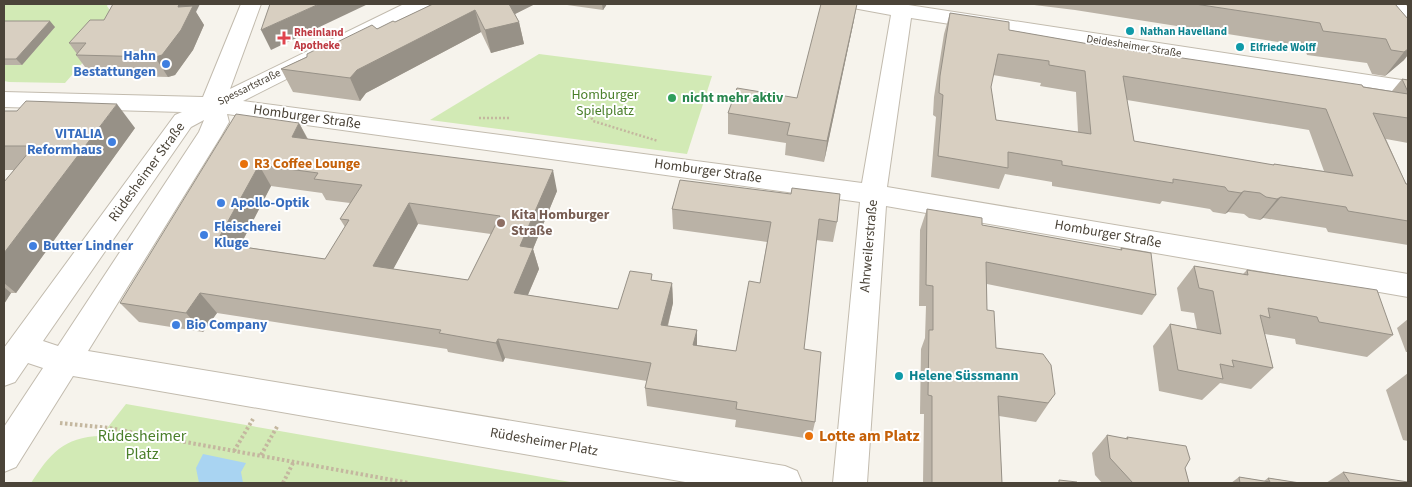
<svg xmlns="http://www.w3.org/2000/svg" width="1412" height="487" font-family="'Source Sans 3',sans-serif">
	<rect width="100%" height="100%" fill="#f6f3ec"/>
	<g fill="#d2eab5">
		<polygon points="4,4 108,4 107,6 118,22 65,83 9,82 4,81"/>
		<polygon points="539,54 712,76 687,154 430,120"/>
		<path d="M126,404l450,79h-545c19,-29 32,-46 70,-47z"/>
	</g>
	<polygon fill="#a9d4f2" points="203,454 246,463 241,472 243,483 199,483 196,468"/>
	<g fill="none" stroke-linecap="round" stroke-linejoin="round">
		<defs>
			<g id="minor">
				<path d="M241,4h20l-31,85 174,-85h26l-3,4 -184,93 619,82 29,-168 -38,-7 -3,-4h52l506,77v14l-497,-77 -24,169 521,87v23l-522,-91 -19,277h-34l27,-281 -633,-88 2,8 -8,14 -133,215 697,115 12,5 5,12h-111l-618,-107 -57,91 -12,5v-45l39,-59 -15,-5 -13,19 -11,4v-38l171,-233 7,-3 -178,-5v-15l199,5zM204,120l-5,12 -141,214 -15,-5 148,-214z"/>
				<polygon points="1384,4 1405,4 1408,7 1408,25 1401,23"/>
			</g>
		</defs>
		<use href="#minor" stroke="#c2bbae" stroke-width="2"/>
		<g stroke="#c4b79f" stroke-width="2.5" stroke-dasharray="2 2" stroke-linecap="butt">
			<polyline points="586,107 593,121 658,141"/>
			<polyline points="479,118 510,118"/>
		</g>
		<g stroke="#c4b79f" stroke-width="4" stroke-dasharray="2.5 2.5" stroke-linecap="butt">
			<polyline points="60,423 109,428 409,483"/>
			<polyline points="234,451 253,419"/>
			<polyline points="261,455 278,425"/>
			<polyline points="283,483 294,461"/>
		</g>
		<use href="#minor" fill="#fff" fill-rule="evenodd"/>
	</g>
	<g fill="#bab2a6" fill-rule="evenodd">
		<polygon points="433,4 535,4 515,14 519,22 524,44 491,53 481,32 366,93 360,101 293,92 281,69 325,48 395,22"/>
		<polygon points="560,4 607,4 603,10"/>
		<polygon points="1026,4 1396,4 1395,4 1408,19 1404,60 1385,76 1372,74 1367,63 1307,55 1304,46 1075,10"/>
		<polygon points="196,12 204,25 193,50 175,75 168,77 91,75 76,55 77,54 69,43 104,20"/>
		<path d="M950,13l59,17 80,14 303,47 10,-12 6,1v63l-22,-4 20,45h2v61l-80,-13 -2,-4 -63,-10 -3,2 -11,-2 -5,-4 -16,-2 -3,2 -12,-2 -3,-3 -48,-8 -2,3 -108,-18v-4l-47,-8 -6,15 -68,-12 5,-60 -3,-2 1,-18 10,-63zM993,75l48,8 -1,3 36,6 2,40 -82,-12 -5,-33zM1127,100l182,30 15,41 -50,-7 -1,1 -139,-24z"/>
		<polygon points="854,20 824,162 785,155 786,143 728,134 728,113 797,98"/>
		<polygon points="4,21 55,27 22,65 4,65"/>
		<polygon points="4,111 135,128 16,293 11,293 4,304 4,182 14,170 4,170"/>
		<path d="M299,123l9,16 249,52 -24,58 6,20 -11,26 90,14 35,-29 19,3 1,20 -5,23 29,4v15l39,6 24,-68 7,-41 -94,-13 -1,-20 8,-29 157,42 -4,20 -17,-2 -12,109 11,73 -4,17 -76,-12 1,-7 -89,-14 -2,-18 2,-7 -142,-23 -2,4 -55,-10 -1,-3 -230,-36 -14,19 -64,-10 -19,-19zM271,186l51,7 4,7 24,3 -10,16 5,8 -20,32 -85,-13zM418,224l73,10 -23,46 -75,-11z"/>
		<polygon points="927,209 982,225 1120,250 1121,248 1156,295 1142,315 987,284 987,310 996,348 1055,394 1036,422 999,416 1002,483 923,483 924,414 920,414 921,349 925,338 926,306 919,306 920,230"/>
		<polygon points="1194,266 1243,274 1247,270 1393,335 1367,357 1296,344 1295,339 1265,334 1273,368 1251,389 1220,383 1202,400 1159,391 1153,346 1170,324 1197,329 1194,313 1181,311 1177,288"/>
		<polygon points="1408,319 1408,352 1406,352 1397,328"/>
		<polygon points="1408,373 1408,441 1403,440 1386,390"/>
		<polygon points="1107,435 1125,439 1127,437 1185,468 1189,483 1102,483 1095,475 1092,453"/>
		<polygon points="1343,472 1408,483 1326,483"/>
		<polygon points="1239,477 1264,481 1268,478 1300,483 1231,483"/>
	</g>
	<g fill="#979187">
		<polygon points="179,4 200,4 196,12 204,25 193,50 175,75 168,77 155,57"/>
		<polygon points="319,4 368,4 271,50 261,30"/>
		<polygon points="507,4 535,4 509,17"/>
		<polygon points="602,4 607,4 603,10"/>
		<polygon points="857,4 854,20 824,162 827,141"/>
		<polygon points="475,10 481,32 366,93 360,101 350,78 357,70"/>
		<polygon points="50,21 55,27 22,65 16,59"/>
		<polygon points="519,22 524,44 491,53 485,30"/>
		<polygon points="1408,49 1408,55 1404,60 1385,76 1404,52"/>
		<polygon points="117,104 135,128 16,293 4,283 4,253"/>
		<polygon points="299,123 310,144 292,137"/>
		<polygon points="259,165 271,186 231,263 216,243"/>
		<polygon points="553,170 557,191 533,249 539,269 520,313 514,293 520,246"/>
		<polygon points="1244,191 1228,212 1225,214 1241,193"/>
		<polygon points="1281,197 1263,218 1260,220 1277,199"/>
		<polygon points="409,203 418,224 384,286 373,266"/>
		<polygon points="672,283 673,303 663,344 661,325"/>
		<polygon points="4,287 11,293 4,304"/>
		<polygon points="200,293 217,313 203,332 186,313"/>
		<polygon points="697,330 697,349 693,345"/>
		<polygon points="498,339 505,358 503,362 496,343"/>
	</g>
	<g fill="#d8cfc1" stroke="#979187" fill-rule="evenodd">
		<polygon points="113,4 179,4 178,7 193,6 181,30 162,55 155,57 76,55 86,43 69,43 90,20 104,20"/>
		<polygon points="270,4 319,4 261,30"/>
		<polygon points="433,4 509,4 519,22 485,30 475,10 357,70 350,78 281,69 307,57 307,54 323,46 325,48 372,25 377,29 393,21 395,22"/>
		<polygon points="821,4 857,4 827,141 787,135 790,123 728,113 737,88 797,98"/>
		<polygon points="1195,4 1395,4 1408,19 1408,49 1404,52 1391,50 1386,39 1323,31 1320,23"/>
		<path d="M950,13l59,9v8l80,14 273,41 1,2 45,7v24l-35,-5 33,71h2v37l-60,-10 -2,-4 -65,-10 -4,2 -11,-2 -6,-4 -16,-2 -3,2 -13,-2 -3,-4 -52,-8v4l-111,-18v-4l-54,-9v16l-70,-12 5,-61 -4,-2 1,-17zM998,54l51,7v4l36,6 6,63 -95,-14 -5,-33zM1123,76l203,33 27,67 -79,-12v1l-140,-24z"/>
		<polygon points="4,21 50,21 16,59 4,59"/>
		<polygon points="1402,79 1408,80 1408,92"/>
		<polygon points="26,101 117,104 4,253 4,182 34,146 4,146 4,111 17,111"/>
		<path d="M236,114l63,9 -7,14 261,33 -33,76 13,2 -19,45 104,16 12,-38 22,3 -1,6 21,3 -11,42 36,5 -4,15 43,6 13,-70 11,2 11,-61 -99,-13 8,-29 111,14 1,-6 48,6 -3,28 -18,-3 -15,130 17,3 -6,70 -79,-13 1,-7 -92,-14 6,-25 -153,-24 -2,4 -57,-10 2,-3 -241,-37 -14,20 -66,-10zM259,165l59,8 -4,6 48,6 -22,34 9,1 -24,39 -109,-16zM409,203l91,13 -32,64 -95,-14z"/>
		<polygon points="927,209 982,218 982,225 1122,250 1121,248 1151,253 1156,295 986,262 987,310 994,311 996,348 1043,354 1051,365 1055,394 1048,403 998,396 1002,483 932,483 932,396 928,395 929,330 933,330 933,286 926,285"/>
		<polygon points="1194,266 1248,275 1247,270 1377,290 1393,335 1319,322 1317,317 1268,308 1270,318 1260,315 1273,368 1232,360 1234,367 1220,364 1223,379 1178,370 1170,324 1221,334 1213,291 1199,288"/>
		<polygon points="1107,435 1128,439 1127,437 1186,446 1190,459 1185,468 1189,483 1133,483 1110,458"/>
		<polygon points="1343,472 1408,482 1408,483 1350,483"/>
		<polygon points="1239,477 1270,482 1268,478 1300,483 1240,483"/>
		<polygon points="1059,480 1077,482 1078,483 1059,483"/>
	</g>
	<g fill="#0f9aa8" stroke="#fff" stroke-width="2">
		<circle cx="1130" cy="31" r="5"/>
		<circle cx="1240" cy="47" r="5"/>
		<circle cx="899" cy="376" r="5"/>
	</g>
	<path fill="#e0444e" stroke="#fff" stroke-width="2" d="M281.5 30.5h5v5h5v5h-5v5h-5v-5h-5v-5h5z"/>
	<g fill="#3f7fe0" stroke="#fff" stroke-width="2">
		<circle cx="166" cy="64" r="5"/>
		<circle cx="112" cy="142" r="5"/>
		<circle cx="221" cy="203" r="5"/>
		<circle cx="204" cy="235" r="5"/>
		<circle cx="33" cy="246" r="5"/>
		<circle cx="176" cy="325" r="5"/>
	</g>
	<circle fill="#2e9e5b" stroke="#fff" stroke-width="2" cx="672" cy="98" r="5"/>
	<g fill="#e8710a" stroke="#fff" stroke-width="2">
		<circle cx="244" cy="164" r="5"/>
		<circle cx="809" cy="436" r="5"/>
	</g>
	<circle fill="#8d6e63" stroke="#fff" stroke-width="2" cx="501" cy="223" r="5"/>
	<g text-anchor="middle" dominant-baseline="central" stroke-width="4" stroke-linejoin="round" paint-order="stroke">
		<g font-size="11" font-weight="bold" fill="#0d838f" stroke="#fff" text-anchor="start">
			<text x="1140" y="31">Nathan Havelland</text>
			<text x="1250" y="47">Elfriede Wolff</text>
		</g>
		<g font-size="11" font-weight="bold" fill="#be3a42" stroke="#fff" text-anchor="start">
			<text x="294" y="32">Rheinland<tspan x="294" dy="13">Apotheke</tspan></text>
		</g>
		<g font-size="11" fill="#4b4439" stroke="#fff">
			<text transform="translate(1134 46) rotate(9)">Deidesheimer Straße</text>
			<text transform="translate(249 87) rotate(-26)">Spessartstraße</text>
		</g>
		<g font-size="14" font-weight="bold" fill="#366cbe" stroke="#fff" text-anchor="start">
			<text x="156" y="56" text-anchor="end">Hahn<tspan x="156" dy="16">Bestattungen</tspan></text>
			<text x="102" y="134" text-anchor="end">VITALIA<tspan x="102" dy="16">Reformhaus</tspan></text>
			<text x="231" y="203">Apollo-Optik</text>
			<text x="214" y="227">Fleischerei<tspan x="214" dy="16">Kluge</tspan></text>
			<text x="43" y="246">Butter Lindner</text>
			<text x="186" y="325">Bio Company</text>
		</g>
		<g font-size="14" fill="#4a7f2a" stroke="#fff">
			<text x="605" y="95">Homburger<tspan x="605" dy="16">Spielplatz</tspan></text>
		</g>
		<g font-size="14" font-weight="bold" fill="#27864d" stroke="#fff" text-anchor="start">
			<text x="682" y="98">nicht mehr aktiv</text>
		</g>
		<g font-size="14" fill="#4b4439" stroke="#fff">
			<text transform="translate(307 117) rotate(8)">Homburger Straße</text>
			<text transform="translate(708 171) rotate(8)">Homburger Straße</text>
			<text transform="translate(147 172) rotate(-54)">Rüdesheimer Straße</text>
			<text transform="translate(1108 234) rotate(10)">Homburger Straße</text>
			<text transform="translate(869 246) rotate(-85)">Ahrweilerstraße</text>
			<text transform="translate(544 442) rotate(10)">Rüdesheimer Platz</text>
		</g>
		<g font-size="14" font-weight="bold" fill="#c56008" stroke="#fff" text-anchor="start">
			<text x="254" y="164">R3 Coffee Lounge</text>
		</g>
		<g font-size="14" font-weight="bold" fill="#785e54" stroke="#fff" text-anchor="start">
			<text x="511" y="215">Kita Homburger<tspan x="511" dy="16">Straße</tspan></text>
		</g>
		<g font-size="14" font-weight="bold" fill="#0d838f" stroke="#fff" text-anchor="start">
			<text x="909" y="376">Helene Süssmann</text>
		</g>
		<g font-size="16" fill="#4a7f2a" stroke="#fff">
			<text x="142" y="436">Rüdesheimer<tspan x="142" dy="18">Platz</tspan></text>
		</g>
		<g font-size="16" font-weight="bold" fill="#c56008" stroke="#fff" text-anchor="start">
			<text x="819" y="436">Lotte am Platz</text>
		</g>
	</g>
	<rect width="1412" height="487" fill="none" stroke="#4b4439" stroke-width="10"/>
</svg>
